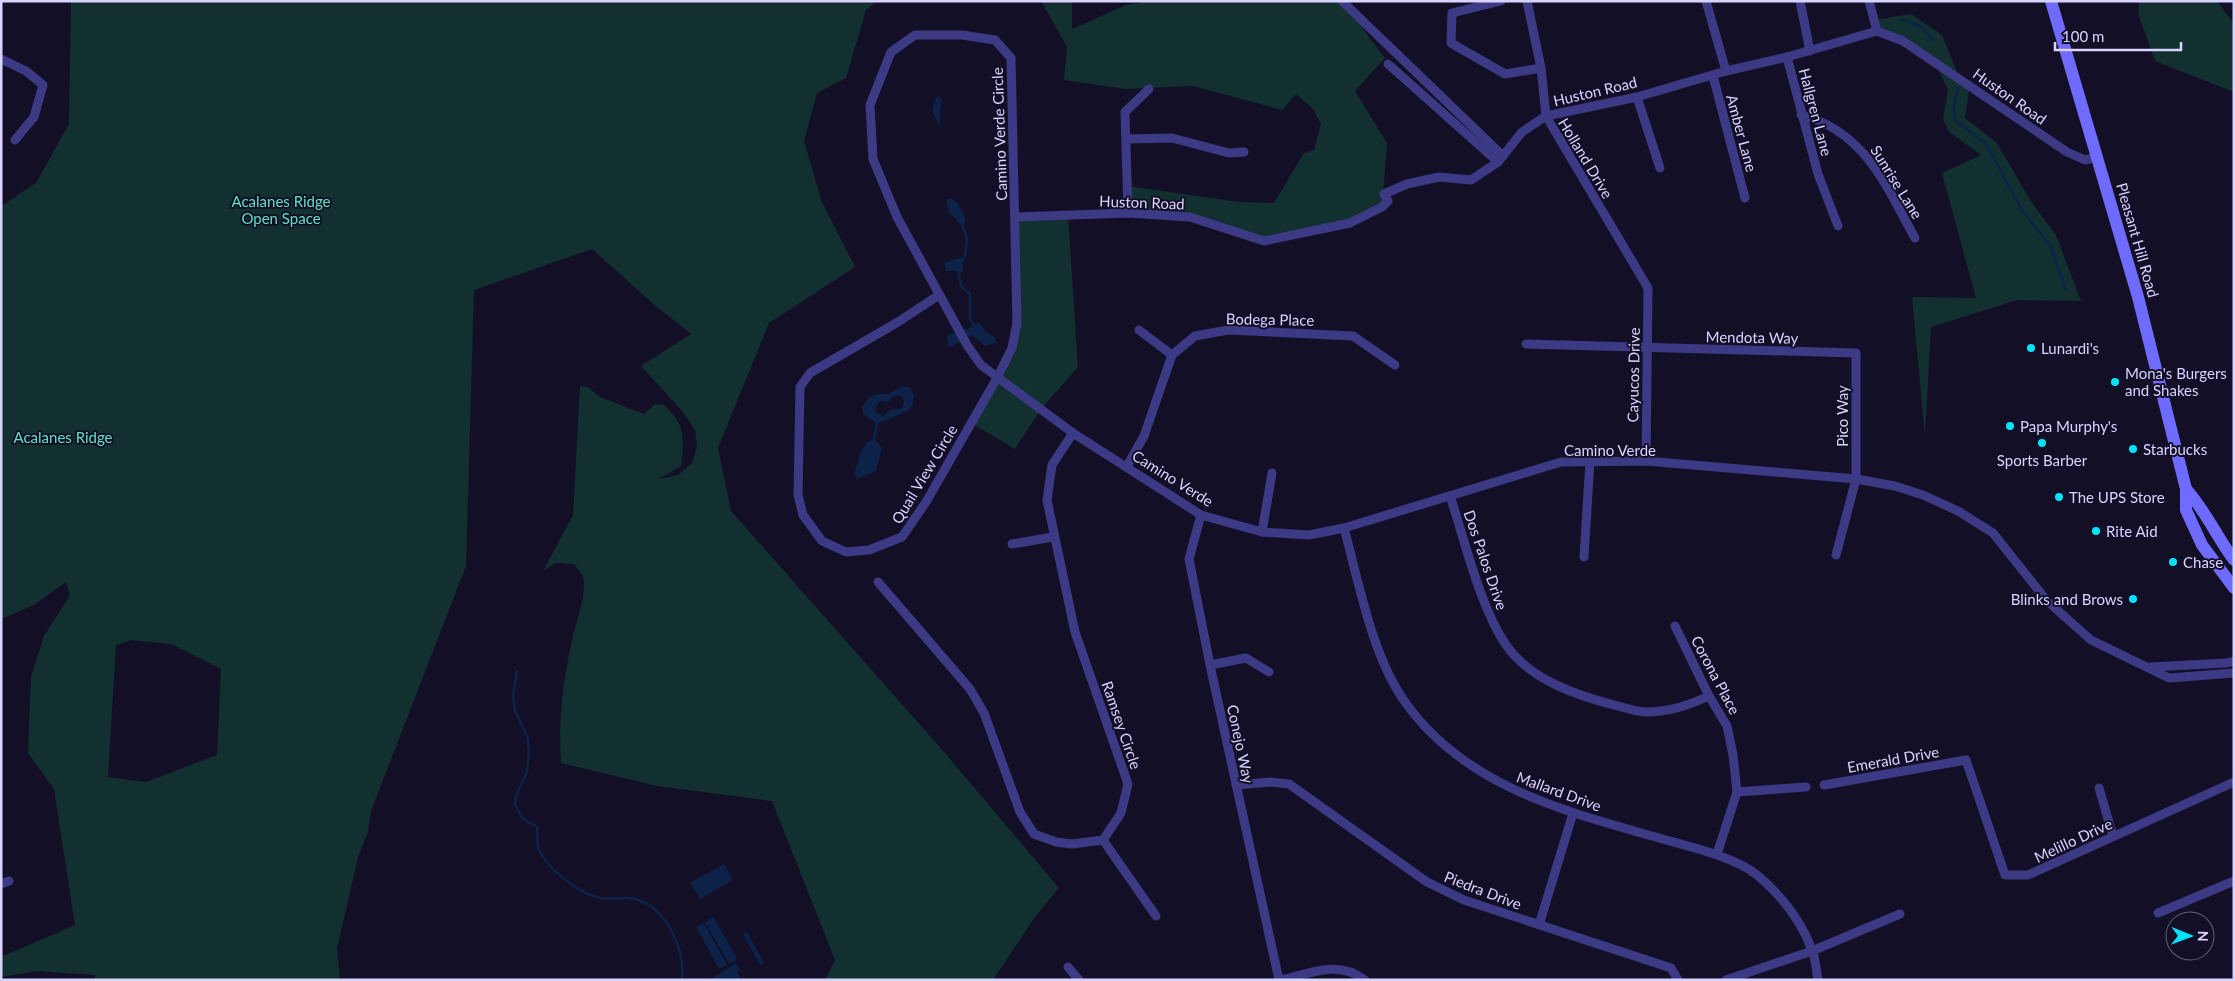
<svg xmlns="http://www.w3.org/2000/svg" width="2235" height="981" font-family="Lato,sans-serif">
	<rect width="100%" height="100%" fill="#130f26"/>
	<g fill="#12302f" fill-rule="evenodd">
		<path d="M71,1h806l-11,9 -20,68 -29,15 -13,48 18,61 33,65 -86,56 -51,125 13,63 214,242 114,135 -24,29 -42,63h-168l10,-20 -63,-159 -115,-15 -96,-23c-3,-40 2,-83 11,-122 4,-20 13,-40 12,-60 -1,-6 -6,-12 -10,-17l-18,-1 -13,8 30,-56 7,-129 8,1 12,10 44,17 11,-10 9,1c22,19 20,34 17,61l-22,13 19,-4 14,-12 5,-16 -2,-17 -12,-18 -42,-46 50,-32 -40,-32 -59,-53 -118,41 -8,276 -95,245 -3,21 -10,25 -21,92 3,31h-245v-5l-57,-4 -37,6v-20l74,-32 -21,-136 -26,-36 3,-76 13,-41 26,-41 -4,-13 -32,23 -33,14v-413l35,-23 33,-59zM131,640l40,4 50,25 -4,86 -71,27 -38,-5 8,-132z"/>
		<polygon points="1041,1 1072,1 1072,29 1126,5 1150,1 1342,1 1385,58 1355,91 1387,143 1382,207 1350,223 1264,241 1190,217 1128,213 1127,186 1239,202 1274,203 1304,153 1314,150 1321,124 1313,109 1296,94 1282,110 1193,86 1125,89 1064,80 1067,47"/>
		<polygon points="2139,1 2217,1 2234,24 2234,92 2155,61 2138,13"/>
		<polygon points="1911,14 1942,35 1959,77 1970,84 1965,118 1997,143 2030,200 2056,235 2081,301 2017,300 1931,327 1925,437 1912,297 1976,298 1942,173 1981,155 1949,132 1943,119 1948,90 1935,62 1877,31 1874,20"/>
		<polygon points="1068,215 1078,367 1041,409 1015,449 971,423 1012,348 1015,217"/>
	</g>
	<g fill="#0c2248" fill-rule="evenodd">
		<polygon points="939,96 942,100 940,110 940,125 938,124 932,111 936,98"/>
		<polygon points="951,198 957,202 966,218 963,227 949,212 946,200"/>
		<polygon points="965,256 962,271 959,274 955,271 946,271 944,263"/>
		<polygon points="979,322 987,333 995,337 996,343 985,346 972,335 953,346 950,347 948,345 947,335 967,329"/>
		<path d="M902,386l8,2 4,8 -1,8 -5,7 -31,13 -14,-10 -1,-7c9,-13 10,-13 24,-13 5,0 11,-6 16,-8zM900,395l4,5 -2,8 -12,2 -7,6 -6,-3 -2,-4 5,-8 8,1 5,-5z"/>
		<polygon points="874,439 882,448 876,471 857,479 854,474 862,450 868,441"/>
		<polygon points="724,864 733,880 700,899 690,883"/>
		<polygon points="714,917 737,959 729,964 705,922"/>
		<polygon points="704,923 727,965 719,969 696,927"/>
		<polygon points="747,932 764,963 760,965 743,934"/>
		<polygon points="736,963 740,970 737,972 741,980 709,980"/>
	</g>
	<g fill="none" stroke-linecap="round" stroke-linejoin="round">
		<g stroke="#0c2248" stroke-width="2.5">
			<polyline points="1901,19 1922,27 1933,40"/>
			<polyline points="1958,88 1954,105 1955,120 1986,144 2022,210 2051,247 2066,290"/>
			<polyline points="963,227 967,239 965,256"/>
			<polyline points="959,274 961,286 970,294 970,319 974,325"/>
			<polyline points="874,439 877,424"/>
			<path d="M517,671l-4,25 2,14 13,29 1,13 -2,20 -11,24 -1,8 7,14 15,9c1,8 -1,16 2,23 8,19 42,45 62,48 11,2 22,-2 34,1 32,8 50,51 47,81"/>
		</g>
		<g stroke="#3d3a85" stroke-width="9">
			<polyline points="1342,1 1503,156"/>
			<polyline points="1501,1 1452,13 1451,43 1505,74 1541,68"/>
			<polyline points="1527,1 1541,68 1546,116 1648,288 1646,461"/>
			<polyline points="1706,1 1726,71"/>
			<polyline points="1800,1 1810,51"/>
			<polyline points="1869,1 1877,31"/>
			<polyline points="1787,57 1818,174 1838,226"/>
			<polyline points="1,59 26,71 43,85 34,117 15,140"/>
			<polyline points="1388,64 1498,162"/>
			<polyline points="1713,76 1745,198"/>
			<polyline points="1637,97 1660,168"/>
			<path d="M1801,115c64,16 85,71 114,123"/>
			<polyline points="1126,139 1172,138 1229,153 1244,152"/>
			<polyline points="1128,213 1125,112 1149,89"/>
			<polyline points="1015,217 1128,213 1190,217 1264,241 1350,223 1382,207 1388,201 1384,194 1407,184 1439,177 1471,180 1498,162 1522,132 1546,116 1637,97 1726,71 1787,57 1877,31 1903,41 2067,152 2085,160 2098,157"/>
			<polyline points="939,295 898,322 810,373 800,387 798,495 803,515 822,541 846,552 869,550 902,537 926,502 997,378 1012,348 1017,323 1011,58 995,40 962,35 915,35 891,52 870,105 873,159 897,217 967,345 981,365 1073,433 1201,515 1262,532 1309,535 1344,528 1561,462 1646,461 1856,479 1895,486 1923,495 1958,511 1993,533 2047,601 2091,640 2169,678 2234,673"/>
			<polyline points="1139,330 1172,355"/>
			<polyline points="1526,344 1856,353 1856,479 1836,555"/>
			<polyline points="1127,466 1144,436 1172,355 1195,336 1228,330 1353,336 1395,365"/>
			<path d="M1450,496c15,45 30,111 56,149 24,35 72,51 112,61 8,2 17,5 26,6 25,0 43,-6 65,-16"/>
			<polyline points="1201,515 1189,559 1210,665 1279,980"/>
			<path d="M1344,528c15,55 28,128 61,174 62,87 164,110 261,138 26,7 70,18 91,35 24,20 44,46 55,75 4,9 4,20 6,30"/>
			<polyline points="1262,532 1272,473"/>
			<polyline points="1012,544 1053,537"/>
			<polyline points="1584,557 1590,461"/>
			<polyline points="878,582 970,689 984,713 1020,812 1034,834 1056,842 1072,844 1103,840 1121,813 1128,784 1075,632 1047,500 1052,465 1073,433"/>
			<polyline points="1675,626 1709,696 1727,726 1733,755 1737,792 1717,854"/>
			<polyline points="1210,665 1246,658 1269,672"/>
			<polyline points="2151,667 2226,663 2234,661"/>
			<polyline points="1236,785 1270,782 1289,784 1427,882 1464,900 1671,968 1678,980"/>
			<polyline points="1824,785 1966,760 2005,875 2028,875 2234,782"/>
			<polyline points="2099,788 2113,836"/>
			<polyline points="1737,792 1806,787"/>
			<polyline points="1103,840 1156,916"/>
			<polyline points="1,884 9,881"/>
			<polyline points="2158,913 2234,881"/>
			<polyline points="1539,925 1573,813"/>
			<polyline points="1068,967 1079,980"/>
			<path d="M1282,980c30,-7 56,-20 83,0"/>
			<polyline points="1726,980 1812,951 1900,914"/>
		</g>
		<g stroke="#6f6bff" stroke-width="12">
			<polyline points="2051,1 2138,297 2186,489 2186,510 2202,545 2234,588"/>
			<path d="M2186,489c19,21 31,48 48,71"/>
		</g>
	</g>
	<g fill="#00e5ff" stroke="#130f26" stroke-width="2">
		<circle cx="2031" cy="348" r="5"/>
		<circle cx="2115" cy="382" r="5"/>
		<circle cx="2010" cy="426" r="5"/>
		<circle cx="2042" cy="443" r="5"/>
		<circle cx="2133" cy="449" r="5"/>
		<circle cx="2059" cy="497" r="5"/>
		<circle cx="2096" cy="531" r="5"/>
		<circle cx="2173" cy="562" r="5"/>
		<circle cx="2133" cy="599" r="5"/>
	</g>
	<g text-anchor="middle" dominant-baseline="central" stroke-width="4" stroke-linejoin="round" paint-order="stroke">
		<g font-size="15" fill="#d9d4ff" stroke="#130f26">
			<text transform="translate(1595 91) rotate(-13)">Huston Road</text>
			<text transform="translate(2010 96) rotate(35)">Huston Road</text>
			<text transform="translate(1816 112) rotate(75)">Hallgren Lane</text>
			<text transform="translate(1742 133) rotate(75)">Amber Lane</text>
			<text transform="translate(999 134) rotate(-92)">Camino Verde Circle</text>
			<text transform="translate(1586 158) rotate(59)">Holland Drive</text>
			<text transform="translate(1897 182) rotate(58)">Sunrise Lane</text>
			<text transform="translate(1142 202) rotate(2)">Huston Road</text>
			<text transform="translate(2138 240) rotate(74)">Pleasant Hill Road</text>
			<text transform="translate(1270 319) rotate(1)">Bodega Place</text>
			<text transform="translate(1752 337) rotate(1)">Mendota Way</text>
			<text transform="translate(1633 375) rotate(-89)">Cayucos Drive</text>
			<text transform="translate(1842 416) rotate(-90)">Pico Way</text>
			<text x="1610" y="450">Camino Verde</text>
			<text transform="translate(924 474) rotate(-59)">Quail View Circle</text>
			<text transform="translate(1173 478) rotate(32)">Camino Verde</text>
			<text transform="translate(1486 560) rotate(71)">Dos Palos Drive</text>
			<text transform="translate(1716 675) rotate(62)">Corona Place</text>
			<text transform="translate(1122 725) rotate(71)">Ramsey Circle</text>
			<text transform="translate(1241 744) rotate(78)">Conejo Way</text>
			<text transform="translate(1893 759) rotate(-10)">Emerald Drive</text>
			<text transform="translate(1559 791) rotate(20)">Mallard Drive</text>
			<text transform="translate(2073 840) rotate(-25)">Melillo Drive</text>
			<text transform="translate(1483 890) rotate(21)">Piedra Drive</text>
		</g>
		<g font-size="15" fill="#5fe0c0" stroke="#130f26">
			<text x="281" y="201">Acalanes Ridge<tspan x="281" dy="17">Open Space</tspan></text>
			<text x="63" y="437">Acalanes Ridge</text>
		</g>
		<g font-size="15" fill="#d9d4ff" stroke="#130f26" text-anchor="start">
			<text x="2041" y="348">Lunardi's</text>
			<text x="2125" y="373">Mona's Burgers<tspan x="2125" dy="17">and Shakes</tspan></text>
			<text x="2020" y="426">Papa Murphy's</text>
			<text x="2143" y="449">Starbucks</text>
			<text x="2042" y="460" text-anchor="middle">Sports Barber</text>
			<text x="2069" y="497">The UPS Store</text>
			<text x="2106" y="531">Rite Aid</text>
			<text x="2183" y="562">Chase</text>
			<text x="2123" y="599" text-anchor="end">Blinks and Brows</text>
		</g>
	</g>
	<rect width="2235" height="981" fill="none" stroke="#d9d4ff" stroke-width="5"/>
	<g transform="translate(2190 936) rotate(91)"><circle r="24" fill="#130f26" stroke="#625e7d"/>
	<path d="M0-4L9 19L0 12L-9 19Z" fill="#00e5ff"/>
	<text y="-8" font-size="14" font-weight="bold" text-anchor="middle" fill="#d9d4ff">N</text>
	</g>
	<path d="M2055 42v8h126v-8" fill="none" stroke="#d9d4ff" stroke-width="2.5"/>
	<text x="2062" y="42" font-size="15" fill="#d9d4ff" stroke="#130f26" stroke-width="4" paint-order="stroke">100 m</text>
</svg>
